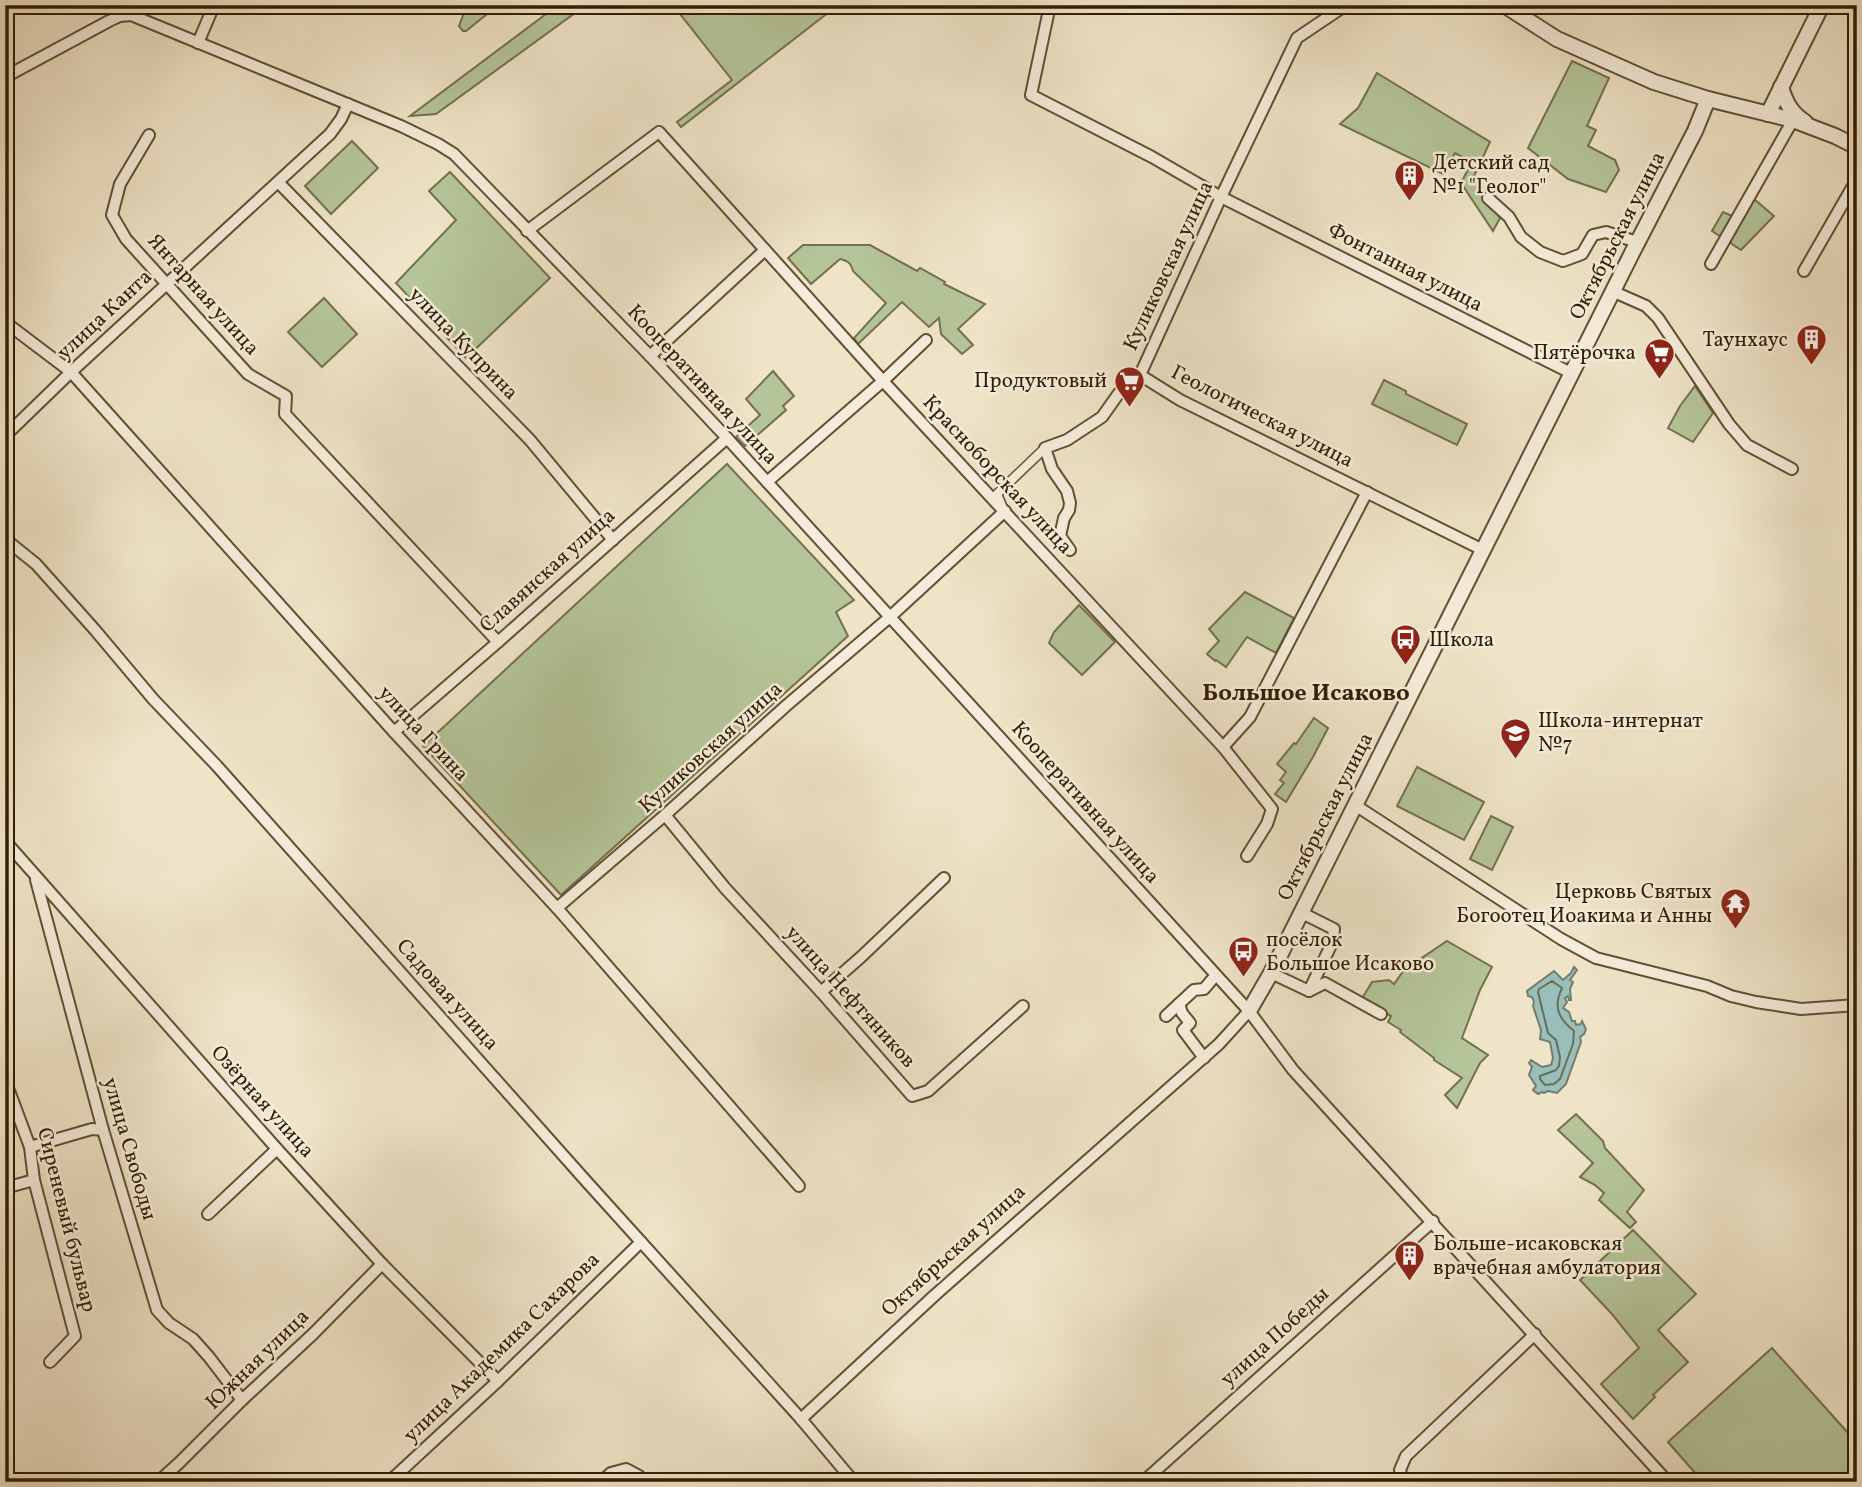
<svg xmlns="http://www.w3.org/2000/svg" width="1862" height="1487" font-family="Vollkorn,serif">
	<rect width="100%" height="100%" fill="#efe4c8"/>
	<filter id="stains"><feTurbulence type="fractalNoise" baseFrequency=".00286" numOctaves="4"/><feColorMatrix values="0 0 0 0 .2 0 0 0 0 .09 0 0 0 0 .02 0 0 0 .5 -.17"/></filter>
	<radialGradient id="worn" r=".72"><stop offset=".6" stop-color="#630" stop-opacity="0"/><stop offset="1" stop-color="#630" stop-opacity=".3"/></radialGradient>
	<g fill="#b5c599" stroke="#74714c" stroke-width="2">
		<polygon points="467,5 488,5 492,10 466,31 463,31 459,26"/>
		<polygon points="558,5 586,5 436,114 410,116"/>
		<polygon points="673,5 838,5 681,127 677,122 732,80"/>
		<polygon points="1572,61 1609,78 1587,126 1596,130 1588,146 1615,160 1619,170 1606,192 1568,179 1528,148"/>
		<polygon points="1377,73 1490,142 1474,176 1481,193 1500,218 1493,231 1461,183 1472,162 1455,153 1443,174 1340,124 1358,108"/>
		<polygon points="352,141 378,168 331,214 305,186"/>
		<polygon points="450,172 550,278 466,358 396,283 456,220 429,191"/>
		<polygon points="1747,193 1774,216 1741,250 1712,231 1723,212 1732,216"/>
		<path d="M803,245h67l47,26 3,-3 25,14 -1,2 41,20 -27,25 15,16 -11,9 -21,-20 -2,-16 -10,9 -27,-25 -44,42 -4,-6 32,-35 -33,-32c-2,-8 -5,-10 -13,-12l-29,25 -23,-26z"/>
		<polygon points="324,298 357,334 322,367 288,332"/>
		<polygon points="773,371 794,396 783,406 786,410 745,446 736,437 760,415 746,399"/>
		<polygon points="1384,380 1406,391 1406,394 1467,424 1457,445 1372,404"/>
		<polygon points="1695,386 1713,413 1693,442 1668,428 1680,406"/>
		<polygon points="727,464 854,600 836,612 848,636 561,895 423,746"/>
		<polygon points="1245,592 1294,618 1276,653 1247,637 1226,667 1216,660 1215,661 1207,654 1219,641 1209,629"/>
		<polygon points="1079,605 1115,642 1082,675 1049,643 1054,632"/>
		<polygon points="1314,718 1328,728 1313,757 1286,802 1275,794 1284,783 1280,780 1286,772 1277,764 1294,743 1296,744"/>
		<polygon points="1417,767 1484,802 1464,840 1397,806"/>
		<polygon points="1491,816 1513,827 1492,870 1470,859"/>
		<polygon points="1447,941 1492,967 1480,990 1462,1038 1488,1055 1480,1063 1457,1108 1445,1095 1462,1078 1434,1060 1434,1058 1400,1032 1401,1030 1388,1022 1391,1016 1361,1000 1372,982 1389,980 1394,984 1404,970"/>
		<polygon points="1576,1114 1603,1141 1605,1148 1644,1190 1627,1212 1636,1222 1630,1228 1599,1200 1604,1193 1595,1185 1580,1177 1593,1163 1558,1130"/>
		<polygon points="1633,1230 1696,1294 1658,1330 1688,1362 1653,1395 1655,1397 1633,1419 1601,1384 1639,1348 1611,1313 1580,1280"/>
		<polygon points="1772,1348 1857,1443 1857,1482 1703,1482 1668,1442"/>
	</g>
	<polygon fill="#9abeb9" stroke="#717e6f" stroke-width="2" points="1574,967 1577,970 1570,980 1573,982 1570,989 1571,1000 1569,1000 1568,996 1565,998 1567,1002 1563,1008 1569,1012 1572,1021 1575,1021 1576,1025 1581,1024 1582,1021 1586,1029 1584,1034 1580,1037 1581,1042 1566,1084 1557,1093 1548,1091 1544,1093 1542,1092 1538,1094 1533,1090 1536,1086 1529,1075 1532,1067 1529,1063 1531,1060 1542,1067 1551,1065 1553,1058 1550,1042 1540,1039 1541,1030 1533,1006 1534,1002 1532,997 1528,996 1527,991 1554,971 1563,980 1571,973"/>
	<g fill="none" stroke-linecap="round" stroke-linejoin="round">
		<path stroke="#666e5c" stroke-width="2" d="M1552,981l10,7c-9,19 -4,30 12,43l-1,13 -13,35 -6,5 -9,1 -5,-6v-3l16,-6 3,-4 1,-9 -4,-17 -8,-7 -10,-41 1,-3z"/>
		<defs>
			<polyline id="pedestrian" points="1003,508 997,494 1045,448"/>
			<g id="minor">
				<polyline points="1050,5 1031,95 1152,157 1221,197 1571,373"/>
				<polyline points="198,43 214,5"/>
				<polyline points="5,77 109,21 120,16 131,15 401,126 438,144 454,154 650,356 727,438 1249,1011 1293,1070 1668,1482"/>
				<polyline points="149,135 120,184 112,215 126,239 248,374 286,396 285,414 498,642"/>
				<polyline points="278,182 530,440 613,540"/>
				<polyline points="1488,198 1509,217 1521,237 1540,252 1563,261 1582,254 1593,235 1606,232 1637,242"/>
				<polyline points="527,231 659,132 883,381 1223,747 1272,809 1267,824 1247,856"/>
				<polyline points="1711,264 1793,120"/>
				<polyline points="1804,271 1857,179"/>
				<polyline points="1612,291 1646,306 1658,318 1729,424 1747,445 1792,469"/>
				<polyline points="5,322 71,372 394,732 557,908 799,1186"/>
				<polyline points="650,356 765,250"/>
				<polyline points="1140,375 1180,400 1483,550"/>
				<polyline points="5,436 71,372 330,134 341,119 348,104"/>
				<polyline points="767,482 883,381 926,340"/>
				<polyline points="5,539 36,564 95,630 153,699 217,766 586,1181 801,1419 854,1482"/>
				<polyline points="1070,550 1060,536 1064,518 1069,510 1070,503 1067,491 1052,469 1045,448 1067,440 1102,417 1119,393 1140,375 1221,197 1297,38 1346,5"/>
				<polyline points="394,732 498,642 727,438"/>
				<polyline points="1223,747 1250,717 1367,492"/>
				<polyline points="1355,805 1561,939 1596,958 1707,986 1731,996 1756,1002 1801,1009 1857,1005"/>
				<polyline points="665,815 725,888 821,992 912,1096 928,1091 1023,1006"/>
				<polyline points="5,841 277,1149 382,1264 498,1381"/>
				<polyline points="36,880 103,1130 157,1310 169,1323 193,1339 209,1357 242,1400"/>
				<polyline points="557,908 665,815 787,705 891,616 1005,511"/>
				<polyline points="1271,973 1309,991 1333,941 1334,929 1302,913"/>
				<polyline points="1309,991 1325,983 1381,1014"/>
				<polyline points="821,992 861,957 944,878"/>
				<polyline points="1179,1004 1182,1013 1190,1023 1183,1030 1204,1058"/>
				<polyline points="1166,1016 1194,990 1204,989 1215,976"/>
				<polyline points="5,1080 30,1147 34,1180 75,1336 50,1362"/>
				<polyline points="30,1147 92,1129 103,1130"/>
				<polyline points="5,1188 34,1180"/>
				<polyline points="208,1214 277,1149"/>
				<polyline points="801,1419 935,1295 1219,1044 1249,1011"/>
				<polyline points="158,1482 179,1463 242,1400 313,1334 382,1264"/>
				<polyline points="389,1482 498,1381 641,1242"/>
				<polyline points="601,1482 611,1473 626,1469 639,1476 645,1482"/>
				<polyline points="1143,1482 1433,1221"/>
				<polyline points="1403,1482 1400,1470 1406,1456 1535,1334"/>
			</g>
			<g id="tertiary">
				<polyline points="1504,5 1557,39 1654,82 1708,99 1793,120 1835,136 1857,147"/>
				<path d="M1781,87c5,16 10,26 24,35"/>
				<polyline points="1768,114 1822,5"/>
				<polyline points="1249,1011 1271,973 1632,253 1695,131 1708,99"/>
			</g>
		</defs>
		<use href="#pedestrian" stroke="#624f32" stroke-width="11"/>
		<use href="#minor" stroke="#624f32" stroke-width="14"/>
		<use href="#tertiary" stroke="#624f32" stroke-width="18"/>
		<use href="#pedestrian" stroke="#f5eddb" stroke-width="8"/>
		<use href="#minor" stroke="#f5eddb" stroke-width="10"/>
		<use href="#tertiary" stroke="#f5eddb" stroke-width="14"/>
	</g>
	<defs>
		<symbol id="building-pin" viewBox="-11 -11 22 30"><path d="M0 17L-7.5 6A9.5 9.5 0 1 1 7.5 6Z" fill="#8f2418" stroke="#f5eddb"/><path d="M-4-6H4V6H1V3H-1V6H-4ZM-2.5-4.3h1.7v1.8h-1.7ZM.8-4.3h1.7v1.8H.8ZM-2.5-1h1.7V.8h-1.7ZM.8-1h1.7V.8H.8Z" fill="#fff"/></symbol>
		<symbol id="supermarket-pin" viewBox="-11 -11 22 30"><path d="M0 17L-7.5 6A9.5 9.5 0 1 1 7.5 6Z" fill="#8f2418" stroke="#f5eddb"/><path d="M-6-5.5h2.5l.6 2H6L4.5 2H-2.5L-4.4-4H-6ZM-1.5 3.2a1.3 1.3 0 1 0 .1 0ZM3 3.2a1.3 1.3 0 1 0 .1 0Z" fill="#fff"/></symbol>
		<symbol id="bus-pin" viewBox="-11 -11 22 30"><path d="M0 17L-7.5 6A9.5 9.5 0 1 1 7.5 6Z" fill="#8f2418" stroke="#f5eddb"/><path d="M-5-6H5V4H4V6H2V4H-2V6H-4V4H-5ZM-3.5-4V0h7V-4ZM-3.5 1.2v1.5H-2V1.2ZM2 1.2v1.5H3.5V1.2Z" fill="#fff"/></symbol>
		<symbol id="school-pin" viewBox="-11 -11 22 30"><path d="M0 17L-7.5 6A9.5 9.5 0 1 1 7.5 6Z" fill="#8f2418" stroke="#f5eddb"/><path d="M0-5L7-2L0 1L-7-2ZM-4 1L0 2.5L4 1V4Q0 6-4 4Z" fill="#fff"/></symbol>
		<symbol id="temple-pin" viewBox="-11 -11 22 30"><path d="M0 17L-7.5 6A9.5 9.5 0 1 1 7.5 6Z" fill="#8f2418" stroke="#f5eddb"/><path d="M0-6L5-2H3V0L6.5 2.5H4V6H1.5V3h-3V6H-4V2.5H-6.5L-3 0V-2H-5Z" fill="#fff"/></symbol>
	</defs>
	<g fill-rule="evenodd">
		<use href="#building-pin" x="1392" y="158" width="35" height="47"/>
		<use href="#building-pin" x="1794" y="322" width="35" height="47"/>
		<use href="#supermarket-pin" x="1642" y="336" width="35" height="47"/>
		<use href="#supermarket-pin" x="1112" y="364" width="35" height="47"/>
		<use href="#bus-pin" x="1388" y="622" width="35" height="47"/>
		<use href="#school-pin" x="1498" y="716" width="35" height="47"/>
		<use href="#temple-pin" x="1718" y="886" width="35" height="47"/>
		<use href="#bus-pin" x="1226" y="934" width="35" height="47"/>
		<use href="#building-pin" x="1392" y="1238" width="35" height="47"/>
	</g>
	<g text-anchor="middle" dominant-baseline="central" stroke-width="5" stroke-linejoin="round" paint-order="stroke">
		<g font-size="21" fill="#331d00" stroke="#f5eddb" text-anchor="start">
			<text x="1432" y="163">Детский сад<tspan x="1432" dy="24">№1 "Геолог"</tspan></text>
			<text x="1788" y="340" text-anchor="end">Таунхаус</text>
			<text x="1636" y="353" text-anchor="end">Пятёрочка</text>
			<text x="1107" y="381" text-anchor="end">Продуктовый</text>
			<text x="1429" y="640">Школа</text>
			<text x="1538" y="721">Школа-интернат<tspan x="1538" dy="24">№7</tspan></text>
			<text x="1712" y="892" text-anchor="end">Церковь Святых<tspan x="1712" dy="24">Богоотец Иоакима и Анны</tspan></text>
			<text x="1266" y="940">посёлок<tspan x="1266" dy="24">Большое Исаково</tspan></text>
			<text x="1433" y="1244">Больше-исаковская<tspan x="1433" dy="24">врачебная амбулатория</tspan></text>
		</g>
		<g font-size="21" fill="#331d00" stroke="#f5eddb">
			<text transform="translate(1618 236) rotate(-63)">Октябрьская улица</text>
			<text transform="translate(1169 266) rotate(-65)">Куликовская улица</text>
			<text transform="translate(1405 268) rotate(27)">Фонтанная улица</text>
			<text transform="translate(203 295) rotate(48)">Янтарная улица</text>
			<text transform="translate(105 315) rotate(-43)">улица Канта</text>
			<text transform="translate(463 344) rotate(46)">улица Куприна</text>
			<text transform="translate(702 385) rotate(47)">Кооперативная улица</text>
			<text transform="translate(1262 417) rotate(27)">Геологическая улица</text>
			<text transform="translate(997 475) rotate(47)">Красноборская улица</text>
			<text transform="translate(548 571) rotate(-42)">Славянская улица</text>
			<text transform="translate(423 734) rotate(47)">улица Грина</text>
			<text transform="translate(711 748) rotate(-42)">Куликовская улица</text>
			<text transform="translate(1085 803) rotate(48)">Кооперативная улица</text>
			<text transform="translate(1326 817) rotate(-63)">Октябрьская улица</text>
			<text transform="translate(447 995) rotate(48)">Садовая улица</text>
			<text transform="translate(850 997) rotate(48)">улица Нефтяников</text>
			<text transform="translate(262 1102) rotate(48)">Озёрная улица</text>
			<text transform="translate(129 1149) rotate(74)">улица Свободы</text>
			<text transform="translate(66 1220) rotate(76)">Сиреневый бульвар</text>
			<text transform="translate(954 1251) rotate(-42)">Октябрьская улица</text>
			<text transform="translate(1275 1337) rotate(-42)">улица Победы</text>
			<text transform="translate(502 1348) rotate(-44)">улица Академика Сахарова</text>
			<text transform="translate(258 1360) rotate(-44)">Южная улица</text>
		</g>
		<g font-size="24" font-weight="bold" fill="#331d00" stroke="#f5eddb">
			<text x="1306" y="694">Большое Исаково</text>
		</g>
	</g>
	<rect width="1862" height="1487" fill="none" stroke="#efe4c8" stroke-width="28"/>
	<rect x="7" y="7" width="1848" height="1473" fill="none" stroke="#331d00" stroke-width="3.5"/>
	<rect x="14" y="14" width="1834" height="1459" fill="none" stroke="#331d00" stroke-width="2"/>
	<rect width="100%" height="100%" filter="url(#stains)"/>
	<rect width="100%" height="100%" fill="url(#worn)"/>
</svg>
